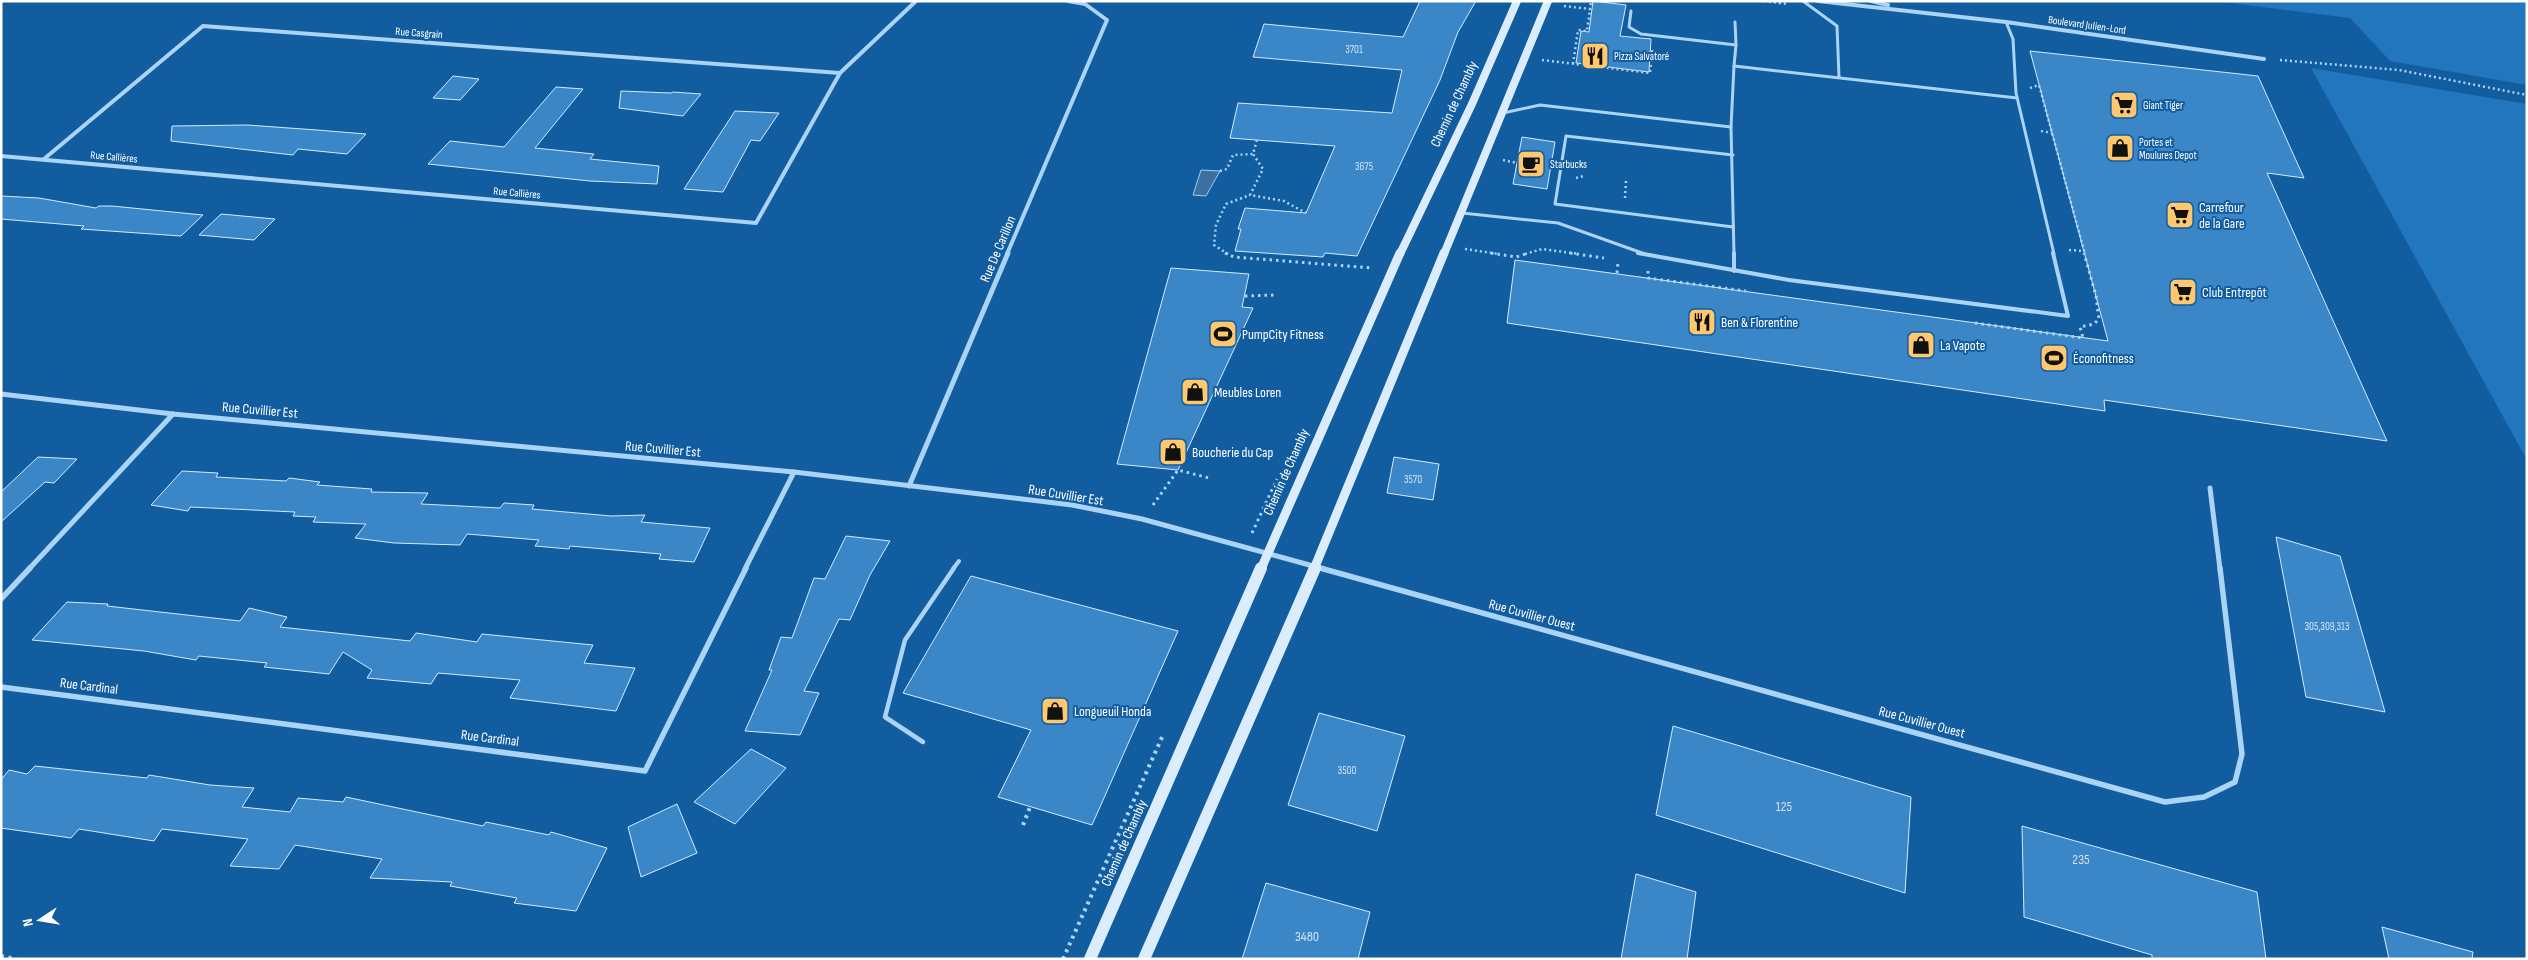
<svg xmlns="http://www.w3.org/2000/svg" width="2528" height="960" font-family="'Sofia Sans Condensed',sans-serif">
	<rect width="100%" height="100%" fill="#125da0"/>
	<g fill="#2176bd">
		<polygon points="2216,1 2527,1 2527,85 2390,61 2350,18"/>
		<polygon points="2311,68 2527,104 2527,460"/>
	</g>
	<polygon fill="#3b70a0" stroke="#9dcff8" points="1201,170 1220,171 1206,196 1193,195"/>
	<g fill="#3b86c7" stroke="#d3ebfe">
		<polygon points="1420,1 1476,1 1458,32 1440,80 1357,256 1325,253 1323,257 1235,251 1241,229 1238,229 1245,208 1306,213 1335,146 1230,138 1238,103 1392,113 1402,70 1253,57 1264,24 1403,37"/>
		<polygon points="1593,1 1626,5 1620,36 1651,39 1649,72 1576,63 1581,31 1589,32"/>
		<polygon points="2030,51 2258,76 2304,178 2267,173 2387,441 2104,400 2105,411 1507,323 1515,260 2108,341"/>
		<polygon points="453,76 479,79 460,100 433,98"/>
		<polygon points="556,87 583,89 535,148 594,154 590,159 659,166 657,184 590,181 428,164 450,141 504,147"/>
		<polygon points="621,91 671,93 673,92 701,94 683,116 619,108"/>
		<polygon points="735,111 779,113 760,141 751,140 723,192 684,189"/>
		<polygon points="247,125 317,130 366,134 347,154 298,149 293,155 171,141 172,126"/>
		<polygon points="1522,137 1555,142 1547,189 1513,184"/>
		<polygon points="1,196 39,198 96,208 99,206 112,206 203,215 181,236 81,229 84,226 1,219"/>
		<polygon points="221,214 275,219 254,240 199,235"/>
		<polygon points="1171,268 1249,274 1242,307 1253,308 1178,470 1117,464"/>
		<polygon points="38,457 77,459 54,483 45,482 1,522 1,492"/>
		<polygon points="1394,457 1439,464 1433,500 1387,493"/>
		<polygon points="182,471 218,473 216,477 286,481 289,478 320,482 317,485 372,489 371,492 428,493 421,504 500,508 504,503 534,505 532,509 611,516 645,515 641,522 710,528 694,562 659,559 661,554 570,546 569,549 535,546 539,540 467,534 460,545 394,543 355,538 366,524 313,522 316,517 293,516 295,512 190,507 188,511 151,505"/>
		<polygon points="846,536 890,541 870,575 850,620 839,619 804,691 819,693 800,735 745,731 772,670 769,670 781,637 792,638 814,578 825,579"/>
		<polygon points="2276,537 2340,556 2385,712 2306,697"/>
		<polygon points="971,576 1178,631 1092,825 998,797 1031,730 903,693"/>
		<polygon points="67,602 108,604 107,606 240,621 249,608 287,617 280,627 410,641 416,633 477,642 482,634 593,645 584,663 635,668 616,711 510,698 520,680 438,673 431,684 367,678 372,670 343,652 329,674 264,667 267,663 199,656 196,660 144,651 32,640"/>
		<polygon points="1319,713 1405,736 1377,831 1288,805"/>
		<polygon points="1673,726 1911,797 1905,893 1656,815"/>
		<polygon points="751,749 786,768 735,824 694,802"/>
		<polygon points="35,766 147,778 149,775 210,785 254,788 242,807 290,812 298,798 343,802 346,797 483,826 486,822 549,835 551,832 607,848 576,911 514,903 517,898 450,886 452,882 370,878 382,859 295,845 279,869 230,866 248,839 162,829 154,841 79,829 71,838 1,828 1,780 9,770 27,774"/>
		<polygon points="677,804 697,853 641,877 628,827"/>
		<polygon points="2022,826 2257,892 2266,959 2152,959 2152,955 2024,917"/>
		<polygon points="1636,874 1696,892 1687,959 1621,959"/>
		<polygon points="1266,883 1370,912 1358,959 1242,959"/>
		<polygon points="2382,927 2473,952 2472,959 2389,959"/>
	</g>
	<g fill="none" stroke-linecap="round" stroke-linejoin="round">
		<g stroke="#aad3f5" stroke-width="2.5" stroke-dasharray="2 3" stroke-linecap="butt">
			<polyline points="1608,1 1608,3"/>
			<polyline points="1764,1 1787,4"/>
			<polyline points="1564,6 1590,9 1591,1"/>
			<polyline points="1542,60 1650,73 1652,50"/>
			<polyline points="2280,60 2399,70 2527,95"/>
			<polyline points="1573,64 1578,30 1587,31 1590,9"/>
			<polyline points="2030,88 2039,85 2085,254"/>
			<polyline points="2041,131 2052,133"/>
			<polyline points="1257,140 1253,154 1263,169 1250,195 1284,201 1306,213"/>
			<polyline points="1503,160 1517,163"/>
			<polyline points="1220,171 1227,169 1233,155 1253,154"/>
			<polyline points="1576,178 1584,176"/>
			<polyline points="1625,198 1626,181"/>
			<polyline points="1465,249 1499,254"/>
			<polyline points="2069,250 2084,251"/>
			<polyline points="1228,254 1214,245 1216,225 1226,204 1250,195"/>
			<polyline points="1525,254 1542,249 1579,254"/>
		</g>
		<g stroke="#aad3f5" stroke-width="3" stroke-dasharray="2.5 4" stroke-linecap="butt">
			<polyline points="1225,253 1234,257 1372,268"/>
			<polyline points="1491,253 1516,257 1529,253"/>
			<polyline points="1570,253 1604,258"/>
			<polyline points="1648,271 1648,278 1746,291"/>
			<polyline points="1617,273 1618,262"/>
			<polyline points="1245,296 1276,295"/>
			<polyline points="1975,323 2083,338 2080,327 2094,324 2099,319 2096,296 2084,253"/>
			<polyline points="1153,505 1178,470 1209,478"/>
			<polyline points="1252,533 1277,479"/>
		</g>
		<g stroke="#aad3f5" stroke-width="4" stroke-dasharray="3 4.5" stroke-linecap="butt">
			<polyline points="1023,825 1030,807"/>
			<polyline points="1,956 16,959"/>
			<polyline points="1063,959 1163,735"/>
		</g>
		<g stroke="#aad3f5" stroke-width="3">
			<polyline points="1803,1 1837,26 1839,77"/>
			<polyline points="1631,11 1629,27 1641,34 1736,45 1734,66"/>
			<polyline points="1735,22 1736,45"/>
			<polyline points="2006,22 2013,39 2016,93 2054,254"/>
			<polyline points="1503,113 1540,105 1731,127"/>
			<polyline points="1733,155 1566,136 1555,204 1733,227"/>
			<polyline points="1462,213 1558,223 1645,254"/>
			<polyline points="1734,254 1731,127 1734,66 2017,98"/>
		</g>
		<g stroke="#aad3f5" stroke-width="4">
			<polyline points="1638,253 1789,280 2068,316 2053,253"/>
			<polyline points="1734,253 1734,271"/>
			<polyline points="953,569 959,561"/>
		</g>
		<polyline stroke="#aad3f5" stroke-width="4.5" points="923,742 885,717 905,640 954,568"/>
		<g stroke="#aad3f5" stroke-width="4">
			<polyline points="1818,1 2006,22 2264,59"/>
			<polyline points="1871,1 1888,5"/>
			<polyline points="1,156 756,223 840,73 916,1"/>
			<polyline points="44,159 203,26 840,73"/>
			<polyline points="1007,254 1107,20 1085,4 1068,1"/>
		</g>
		<g stroke="#aad3f5" stroke-width="5">
			<polyline points="1,394 173,414 794,472 1072,505 1142,519 1324,569"/>
			<polyline points="909,486 1008,253"/>
			<polyline points="2210,488 2220,569"/>
			<polyline points="29,569 173,414"/>
			<polyline points="745,569 794,472"/>
		</g>
		<g stroke="#aad3f5" stroke-width="5.5">
			<polyline points="1320,568 2165,802 2204,797 2235,782 2242,754 2220,568"/>
			<polyline points="1,599 30,568"/>
			<polyline points="1,687 645,771 746,568"/>
		</g>
		<g stroke="#dbedfd" stroke-width="8">
			<polyline points="1400,254 1472,104 1517,1"/>
			<polyline points="1444,254 1548,1"/>
		</g>
		<g stroke="#dbedfd" stroke-width="9">
			<polyline points="1261,569 1400,253"/>
			<polyline points="1314,569 1444,253"/>
		</g>
		<g stroke="#dbedfd" stroke-width="12">
			<polyline points="1090,959 1261,568"/>
			<polyline points="1144,959 1315,568"/>
		</g>
	</g>
	<defs>
		<symbol id="restaurant-square" viewBox="-11 -11 22 22"><rect x="-9" y="-9" width="18" height="18" rx="4" fill="#ffc76e" stroke="#125da0"/><path d="M-5-6h1v4h1v-4h1v4h1v-4h1v5L-1.5 .5V6h-2V.5L-5-1ZM5-6V6H3V1.5H1.5Q1.5-4 5-6Z" fill="#111"/></symbol>
		<symbol id="supermarket-square" viewBox="-11 -11 22 22"><rect x="-9" y="-9" width="18" height="18" rx="4" fill="#ffc76e" stroke="#125da0"/><path d="M-6-5.5h2.5l.6 2H6L4.5 2H-2.5L-4.4-4H-6ZM-1.5 3.2a1.3 1.3 0 1 0 .1 0ZM3 3.2a1.3 1.3 0 1 0 .1 0Z" fill="#111"/></symbol>
		<symbol id="shop-square" viewBox="-11 -11 22 22"><rect x="-9" y="-9" width="18" height="18" rx="4" fill="#ffc76e" stroke="#125da0"/><path d="M-5-2.5h2.3a2.7 3.5 0 0 1 5.4 0H5L5.5 6h-11ZM-1.5-2.5h3a1.5 2.3 0 0 0-3 0Z" fill="#111"/></symbol>
		<symbol id="cafe-square" viewBox="-11 -11 22 22"><rect x="-9" y="-9" width="18" height="18" rx="4" fill="#ffc76e" stroke="#125da0"/><path d="M-5.5-4.5H6V0H3Q3 3.5 0 3.5H-2.5Q-5.5 3.5-5.5 0ZM3-3.2v2h1.7v-2ZM-6 4.5H4V6H-6Z" fill="#111"/></symbol>
		<symbol id="stadium-square" viewBox="-11 -11 22 22"><rect x="-9" y="-9" width="18" height="18" rx="4" fill="#ffc76e" stroke="#125da0"/><path d="M0-5a6.5 5 0 1 0 0 10a6.5 5 0 1 0 0-10ZM-3.5-1.8h7v3.6h-7Z" fill="#111"/></symbol>
	</defs>
	<g fill-rule="evenodd">
		<use href="#restaurant-square" x="1579" y="40" width="32" height="32"/>
		<use href="#supermarket-square" x="2108" y="89" width="32" height="32"/>
		<use href="#shop-square" x="2104" y="132" width="32" height="32"/>
		<use href="#cafe-square" x="1515" y="148" width="32" height="32"/>
		<use href="#supermarket-square" x="2164" y="199" width="32" height="32"/>
		<use href="#supermarket-square" x="2167" y="276" width="32" height="32"/>
		<use href="#restaurant-square" x="1686" y="306" width="32" height="32"/>
		<use href="#stadium-square" x="1207" y="318" width="32" height="32"/>
		<use href="#shop-square" x="1905" y="329" width="32" height="32"/>
		<use href="#stadium-square" x="2038" y="342" width="32" height="32"/>
		<use href="#shop-square" x="1179" y="376" width="32" height="32"/>
		<use href="#shop-square" x="1157" y="436" width="32" height="32"/>
		<use href="#shop-square" x="1039" y="695" width="32" height="32"/>
	</g>
	<g text-anchor="middle" dominant-baseline="central" stroke-width="4" stroke-linejoin="round" paint-order="stroke">
		<g font-size="11" fill="#fff" stroke="#125da0">
			<text transform="translate(2087 25) rotate(8)">Boulevard Julien-Lord</text>
			<text transform="translate(419 33) rotate(4)">Rue Casgrain</text>
			<text transform="translate(114 157) rotate(5)">Rue Callières</text>
			<text transform="translate(517 193) rotate(5)">Rue Callières</text>
		</g>
		<g font-size="11" fill="#cee1f1">
			<text x="1354" y="49">3701</text>
			<text x="1364" y="166">3675</text>
			<text x="1413" y="479">3570</text>
			<text x="2327" y="626">305,309,313</text>
			<text x="1347" y="770">3500</text>
		</g>
		<g font-size="11" fill="#fff" stroke="#125da0" text-anchor="start">
			<text x="1614" y="56">Pizza Salvatoré</text>
			<text x="2143" y="105">Giant Tiger</text>
			<text x="2139" y="142">Portes et<tspan x="2139" dy="13">Moulures Depot</tspan></text>
			<text x="1550" y="164">Starbucks</text>
		</g>
		<g font-size="14" fill="#fff" stroke="#125da0">
			<text transform="translate(1454 104) rotate(-65)">Chemin de Chambly</text>
			<text transform="translate(998 249) rotate(-67)">Rue De Carillon</text>
			<text transform="translate(260 410) rotate(5)">Rue Cuvillier Est</text>
			<text transform="translate(663 449) rotate(5)">Rue Cuvillier Est</text>
			<text transform="translate(1286 472) rotate(-66)">Chemin de Chambly</text>
			<text transform="translate(1066 495) rotate(9)">Rue Cuvillier Est</text>
			<text transform="translate(1532 615) rotate(15)">Rue Cuvillier Ouest</text>
			<text transform="translate(89 686) rotate(7)">Rue Cardinal</text>
			<text transform="translate(1922 722) rotate(15)">Rue Cuvillier Ouest</text>
			<text transform="translate(490 738) rotate(7)">Rue Cardinal</text>
			<text transform="translate(1124 843) rotate(-66)">Chemin de Chambly</text>
		</g>
		<g font-size="14" fill="#fff" stroke="#125da0" text-anchor="start">
			<text x="2199" y="207">Carrefour<tspan x="2199" dy="16">de la Gare</tspan></text>
			<text x="2202" y="292">Club Entrepôt</text>
			<text x="1721" y="322">Ben &amp; Florentine</text>
			<text x="1242" y="334">PumpCity Fitness</text>
			<text x="1940" y="345">La Vapote</text>
			<text x="2073" y="358">Éconofitness</text>
			<text x="1214" y="392">Meubles Loren</text>
			<text x="1192" y="452">Boucherie du Cap</text>
			<text x="1074" y="711">Longueuil Honda</text>
		</g>
		<g font-size="14" fill="#cee1f1">
			<text x="1784" y="806">125</text>
			<text x="2081" y="859">235</text>
			<text x="1307" y="936">3480</text>
		</g>
	</g>
	<rect width="2528" height="960" fill="none" stroke="#ffffff" stroke-width="5"/>
	<g transform="translate(40 920) rotate(258)" stroke="#125da0" stroke-width="4" paint-order="stroke">
	<path d="M0-4L9 19L0 12L-9 19Z" fill="#ffffff"/>
	<text y="-8" font-size="14" font-weight="bold" text-anchor="middle" fill="#ffffff">N</text>
	</g>
</svg>
